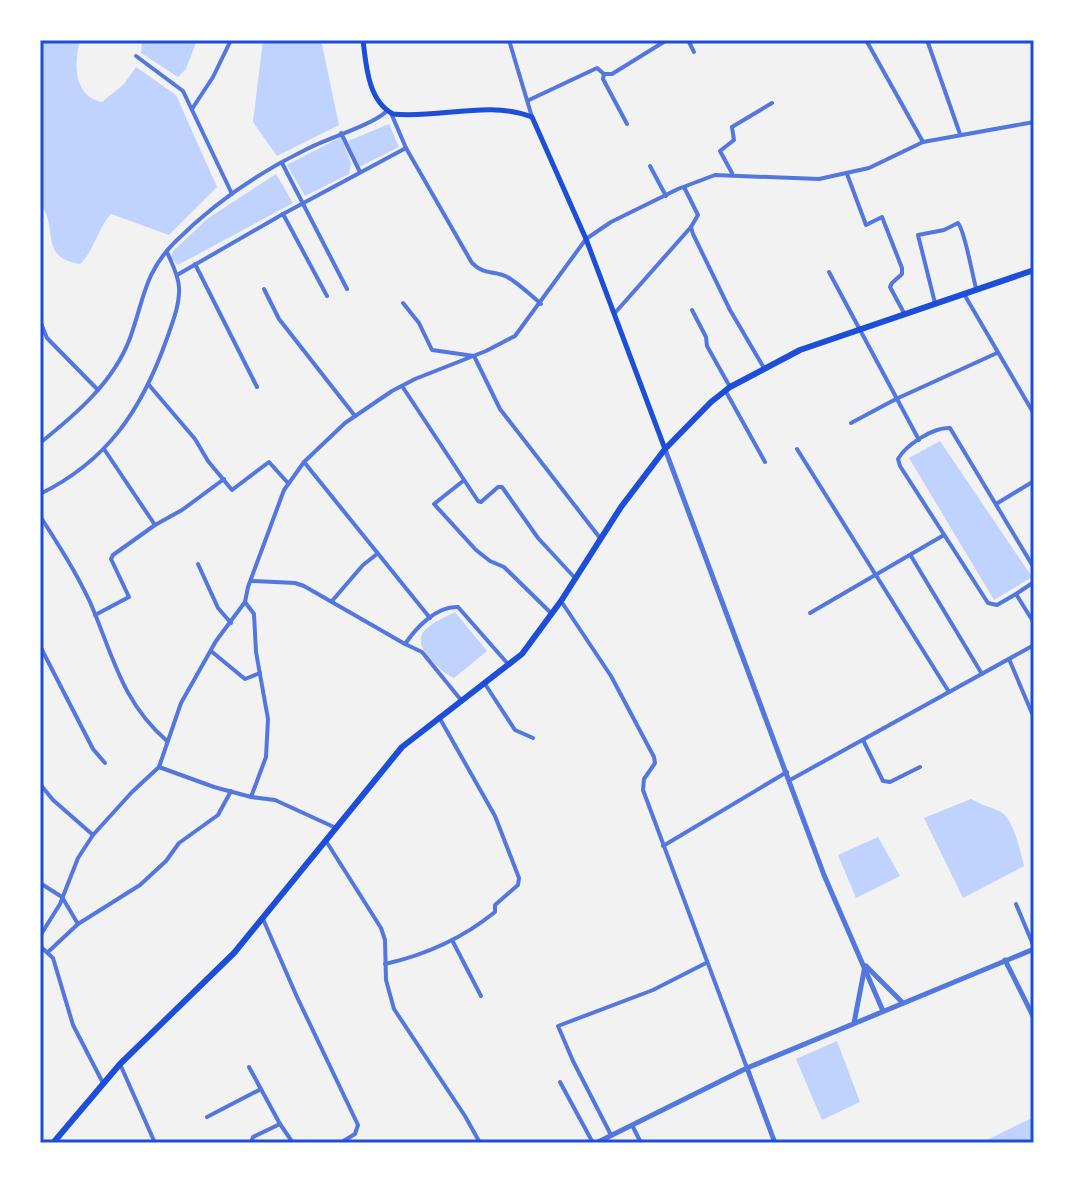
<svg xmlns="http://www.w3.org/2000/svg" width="1074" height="1183" font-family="Georgia,serif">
	<rect width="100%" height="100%" fill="#f2f2f2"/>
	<g fill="#bfd3fe">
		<path d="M40,40h40c-6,23 -7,56 22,62l22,-18 12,-17 40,28 41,92 -48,48 -58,-21c-14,15 -16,36 -31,50 -43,-7 -20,-37 -40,-60z"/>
		<polygon points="142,40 197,40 186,69 178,77 141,53"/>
		<polygon points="263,40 321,40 339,125 277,156 253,122"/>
		<polygon points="389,124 399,147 359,167 348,141"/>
		<polygon points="341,137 351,163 349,174 305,196 287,165"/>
		<polygon points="276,174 293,203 178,265 171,258 173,251 207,219"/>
		<polygon points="940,441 1032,577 994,600 909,458"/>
		<path d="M455,612l32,39 -33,27c-11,-5 -18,-13 -25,-21 -22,-26 6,-34 26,-45z"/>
		<path d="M971,799c10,6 20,8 30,13 12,6 20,41 23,54l-61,32 -39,-80z"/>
		<polygon points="878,837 900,876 856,898 838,855"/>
		<polygon points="837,1041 860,1102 822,1120 796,1059"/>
		<polygon points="1034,1117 1034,1143 981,1143"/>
	</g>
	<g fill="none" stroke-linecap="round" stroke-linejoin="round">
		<g stroke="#5277de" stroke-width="4">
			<polyline points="509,40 532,117"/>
			<polyline points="688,40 694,52"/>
			<polyline points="866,40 923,142"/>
			<polyline points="927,40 960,134"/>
			<polyline points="136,56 183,91 232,194"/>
			<polyline points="604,74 603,79 627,124"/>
			<polyline points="529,100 597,68 604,74 612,74 667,40"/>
			<polyline points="192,109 213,77 231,40"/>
			<path d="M391,113l15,35 66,115c14,14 23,6 37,15 11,7 22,17 32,26"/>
			<polyline points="341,133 360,172"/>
			<polyline points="282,163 347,289"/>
			<polyline points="650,166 666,196"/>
			<polyline points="732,173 720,151 734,140 732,127 772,103"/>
			<polyline points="847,174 866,225 882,217 902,268 902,274 892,283 890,287 904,313"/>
			<polyline points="684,187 698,215 691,227 693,234 730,310 764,368"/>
			<polyline points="283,214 327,296"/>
			<polyline points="195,264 257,387"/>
			<polyline points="829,272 919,440"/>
			<polyline points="177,275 283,214 406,148"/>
			<polyline points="264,289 279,319 355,416"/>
			<polyline points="964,294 1034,414"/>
			<polyline points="403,303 419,323 432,350 474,356 500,409 600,538"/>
			<path d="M935,303l-17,-68 26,-5 14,-7c7,8 14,51 18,65"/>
			<polyline points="692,310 706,337 707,346 730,387"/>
			<polyline points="614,314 691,227"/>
			<polyline points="40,321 47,338 98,390"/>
			<polyline points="149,385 195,439 208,461 232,490 269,462 287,482"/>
			<polyline points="402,386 478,501 481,502 498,487 502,487 538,538 575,578"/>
			<polyline points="725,390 765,462"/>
			<polyline points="851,423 896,399 997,353"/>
			<path d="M40,443c35,-28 74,-61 90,-105 14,-38 14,-66 46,-97 37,-37 82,-68 129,-91 22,-12 66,-24 82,-39"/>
			<polyline points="797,449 949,692"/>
			<polyline points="304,462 430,618"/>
			<polyline points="463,481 434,504 476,550 490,561 504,567 552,614"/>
			<path d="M40,494c67,-33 101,-83 126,-153 6,-17 14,-36 13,-54 -1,-13 -7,-23 -12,-35"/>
			<polyline points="996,504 1034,481"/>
			<path d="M40,516c18,28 36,56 50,86 23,53 31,99 77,139"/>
			<polyline points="155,525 182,510 224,479"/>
			<polyline points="911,556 982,674"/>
			<polyline points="198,564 218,608 231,623"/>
			<polyline points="252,581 295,583 304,586 405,644"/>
			<polyline points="1034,582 1016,594 1034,623"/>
			<path d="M1016,594l-19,11 -9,-2 -88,-137 -2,-7c8,-14 35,-32 52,-31l84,140"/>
			<polyline points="332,601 363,565 377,554"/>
			<polyline points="561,601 611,676 654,757 655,763 644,779 643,790 747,1068"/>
			<polyline points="245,602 254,614 256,652 268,719 266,757 251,797"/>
			<polyline points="810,613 944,535"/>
			<polyline points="95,615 129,597 111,559 113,555 155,525 104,449"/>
			<polyline points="40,646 93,749 105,763"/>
			<polyline points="211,651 245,679 260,673"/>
			<polyline points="1009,659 1034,718"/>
			<polyline points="485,684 515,730 533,738"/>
			<path d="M461,700l-39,-48 -17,-8c11,-16 31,-38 53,-37l50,57"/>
			<polyline points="863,740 883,781 890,782 920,767"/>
			<polyline points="159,767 214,787 251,797 275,800 336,828"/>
			<polyline points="790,780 1034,645"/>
			<polyline points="40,784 53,800 93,835"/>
			<polyline points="326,841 381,928 385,940 386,980 394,1009 465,1116 480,1143"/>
			<polyline points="663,846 787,772"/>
			<polyline points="40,883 62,897 78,924"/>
			<polyline points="1016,904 1034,947"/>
			<polyline points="263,919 297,997 358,1125 355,1134 340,1143"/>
			<polyline points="40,936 60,904 78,858 93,835 132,792 159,767 181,703 216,641 245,602 248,587 284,490 304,462 345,423 392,391 415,379 486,351 515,336 586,239 611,222 678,189 715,175 819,179 869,168 923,142 1034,122"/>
			<polyline points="452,940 481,996"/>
			<polyline points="40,946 53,958 73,1025 103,1083"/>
			<polyline points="48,952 78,924 140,885 166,861 179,843 218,815 231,791"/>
			<path d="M385,964c40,-9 78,-26 110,-52v-7l23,-20 1,-7 -24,-62 -56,-99"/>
			<polyline points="120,1064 155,1143"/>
			<polyline points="249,1067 280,1124 293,1143"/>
			<polyline points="560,1082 593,1143"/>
			<polyline points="207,1117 261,1089"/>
			<polyline points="632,1125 641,1143"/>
			<polyline points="611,1135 573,1061 558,1026 653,990 706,963"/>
			<polyline points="251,1143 253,1137 280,1124"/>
		</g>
		<g stroke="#5277de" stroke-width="5">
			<polyline points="665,449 824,875 883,1011"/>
			<polyline points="1005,960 1034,1018"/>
			<polyline points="866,966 903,1003"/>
			<polyline points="854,1023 865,966"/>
			<polyline points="747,1068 775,1143"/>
			<polyline points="596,1143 747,1068 1034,949"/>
		</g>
		<path stroke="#1d4ed8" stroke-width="5" d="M363,40c3,25 5,61 30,74 45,5 96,-14 139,3l54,122 79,210"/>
		<polyline stroke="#1d4ed8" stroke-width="6" points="53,1143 120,1064 234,953 402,747 522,654 561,601 621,507 665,449 711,402 730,387 800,350 1034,270"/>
	</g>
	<rect width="1074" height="1183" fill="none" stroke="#ffffff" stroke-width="84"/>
	<rect x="42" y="42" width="990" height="1099" fill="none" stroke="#1d4ed8" stroke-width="3"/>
</svg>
